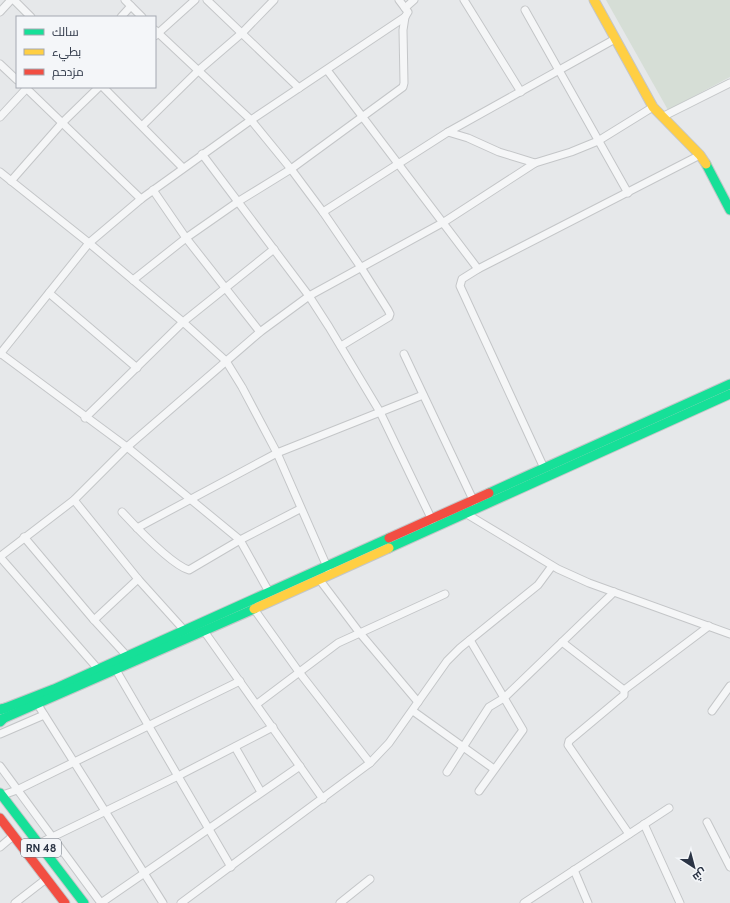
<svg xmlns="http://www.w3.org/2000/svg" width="730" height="903" font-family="Cabin,Cairo,sans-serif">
	<rect width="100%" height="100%" fill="#e6e8ea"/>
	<polygon fill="#d6ded6" points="606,0 730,0 730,77 668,110"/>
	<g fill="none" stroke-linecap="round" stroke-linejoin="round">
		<defs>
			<g id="street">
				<polyline points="14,0 31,17"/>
				<polyline points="125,0 142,17"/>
				<polyline points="207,0 299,88"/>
				<polyline points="464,0 521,92"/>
				<polyline points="405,8 414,0"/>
				<polyline points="525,10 628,193"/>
				<polyline points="0,12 11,0"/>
				<polyline points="121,17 131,6"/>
				<polyline points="155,30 251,120 291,169 323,212 362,269 388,310 390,314 389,317 341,346"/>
				<polyline points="155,36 195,0"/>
				<polyline points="0,64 17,80"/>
				<polyline points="327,70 478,269 700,155"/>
				<polyline points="25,87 141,199"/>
				<polyline points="103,87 183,168"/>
				<polyline points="0,117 26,89"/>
				<polyline points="662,117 730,83"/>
				<polyline points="143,125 199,70 242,33 274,0"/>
				<polyline points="448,132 468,138 499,152 535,163"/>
				<polyline points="202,154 309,296 329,327 380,412 433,522"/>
				<polyline points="0,172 89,243 183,322 274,249"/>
				<polyline points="11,181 62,123 99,87"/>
				<polyline points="153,190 186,238 260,332"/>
				<polyline points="323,212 448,132 615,39"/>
				<polyline points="478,269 462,279 460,286 544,468"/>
				<polyline points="133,280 186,238 239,201 291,169 403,87 404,83 403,30 405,17"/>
				<polyline points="49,293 137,368"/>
				<polyline points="0,353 127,447 240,540 269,592"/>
				<polyline points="0,354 89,243 141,199 251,120 405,17 408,12 399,0"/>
				<polyline points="404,354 475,504"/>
				<polyline points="85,418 183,322 226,361 242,387 277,453 328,569"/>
				<polyline points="74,500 138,579 184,630"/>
				<path d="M122,512c13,14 50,53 67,58l51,-30 60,-31"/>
				<polyline points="465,513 558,569 589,583 730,634"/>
				<polyline points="137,528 277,453 423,395"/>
				<polyline points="24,537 94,620 127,656"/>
				<polyline points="1,556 74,500 127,447 260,332 309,296 444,222 535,163 571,152 598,141 653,107"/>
				<polyline points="0,557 98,669"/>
				<polyline points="319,579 359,632 418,702"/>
				<polyline points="254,609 299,672 370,763"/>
				<polyline points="94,620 138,579"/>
				<polyline points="204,631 323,799"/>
				<polyline points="470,640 523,730 479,791"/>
				<polyline points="562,642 624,690 624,695 569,741 568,745 629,834"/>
				<polyline points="116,670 231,867"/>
				<polyline points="624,690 709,626"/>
				<polyline points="257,704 338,643 445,594"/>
				<polyline points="38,705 163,903"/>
				<polyline points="413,711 494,769"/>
				<polyline points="712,711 730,686"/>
				<polyline points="0,734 44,715"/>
				<polyline points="235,747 261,792"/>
				<polyline points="0,766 101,903"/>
				<polyline points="447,772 489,707 504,698 614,592"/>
				<polyline points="0,796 17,790 240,681"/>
				<polyline points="707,822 730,867"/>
				<polyline points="644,824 680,903"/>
				<polyline points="38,844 178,776 273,727"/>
				<polyline points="0,847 13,836"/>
				<polyline points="574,870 588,903"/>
				<polyline points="15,903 46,879"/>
				<polyline points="101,903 300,766"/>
				<polyline points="181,903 370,763 389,743 447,661 460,648 538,585 552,566"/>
				<polyline points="340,903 370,879"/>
				<polyline points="524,903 669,808"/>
			</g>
			<g id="fast">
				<polyline points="706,164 730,210"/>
				<polyline points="489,493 730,384"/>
				<polyline points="389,548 730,394"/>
				<polyline points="0,709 6,708"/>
				<polyline points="0,710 54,689 389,538"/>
				<polyline points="0,720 254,609"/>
				<polyline points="0,722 3,719"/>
				<polyline points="0,793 84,903"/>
			</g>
			<g id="slow">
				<polyline points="594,0 653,107 700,155 706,164"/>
				<polyline points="254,609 389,548"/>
			</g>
			<g id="jam">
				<polyline points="389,538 489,493"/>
				<polyline points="0,818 65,903"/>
			</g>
		</defs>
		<use href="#street" stroke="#c4c6c8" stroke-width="9"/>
		<use href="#fast" stroke="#c4c6c8" stroke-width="11"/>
		<use href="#slow" stroke="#c4c6c8" stroke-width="11"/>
		<use href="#jam" stroke="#c4c6c8" stroke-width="11"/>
		<use href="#street" stroke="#f5f6f7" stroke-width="7"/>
		<use href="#fast" stroke="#16e098" stroke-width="9"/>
		<use href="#slow" stroke="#ffcf43" stroke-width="9"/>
		<use href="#jam" stroke="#f24e42" stroke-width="9"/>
	</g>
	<g text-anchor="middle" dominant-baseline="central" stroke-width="3.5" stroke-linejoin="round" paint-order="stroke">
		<rect fill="#f4f6f9" stroke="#676e7b" stroke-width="1" x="21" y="839" width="40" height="18" rx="3"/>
		<g font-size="11" font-weight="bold" fill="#2b3445">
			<text x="41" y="848">RN 48</text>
		</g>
	</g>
	<rect x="16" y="16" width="140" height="72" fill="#f4f6f9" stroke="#a4a8b1"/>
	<rect x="24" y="29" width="20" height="6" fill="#16e098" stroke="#a4a8b1"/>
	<text x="52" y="36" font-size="12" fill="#2b3445">سالك</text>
	<rect x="24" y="49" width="20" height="6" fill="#ffcf43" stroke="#a4a8b1"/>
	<text x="52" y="56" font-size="12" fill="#2b3445">بطيء</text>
	<rect x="24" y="69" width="20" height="6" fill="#f24e42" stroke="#a4a8b1"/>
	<text x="52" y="76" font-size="12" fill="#2b3445">مزدحم</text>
	<g transform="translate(694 867) rotate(144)" stroke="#f4f6f9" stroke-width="3" paint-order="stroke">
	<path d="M0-3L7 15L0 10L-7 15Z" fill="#2b3445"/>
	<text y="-6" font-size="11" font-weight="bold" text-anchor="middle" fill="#2b3445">ش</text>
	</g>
</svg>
